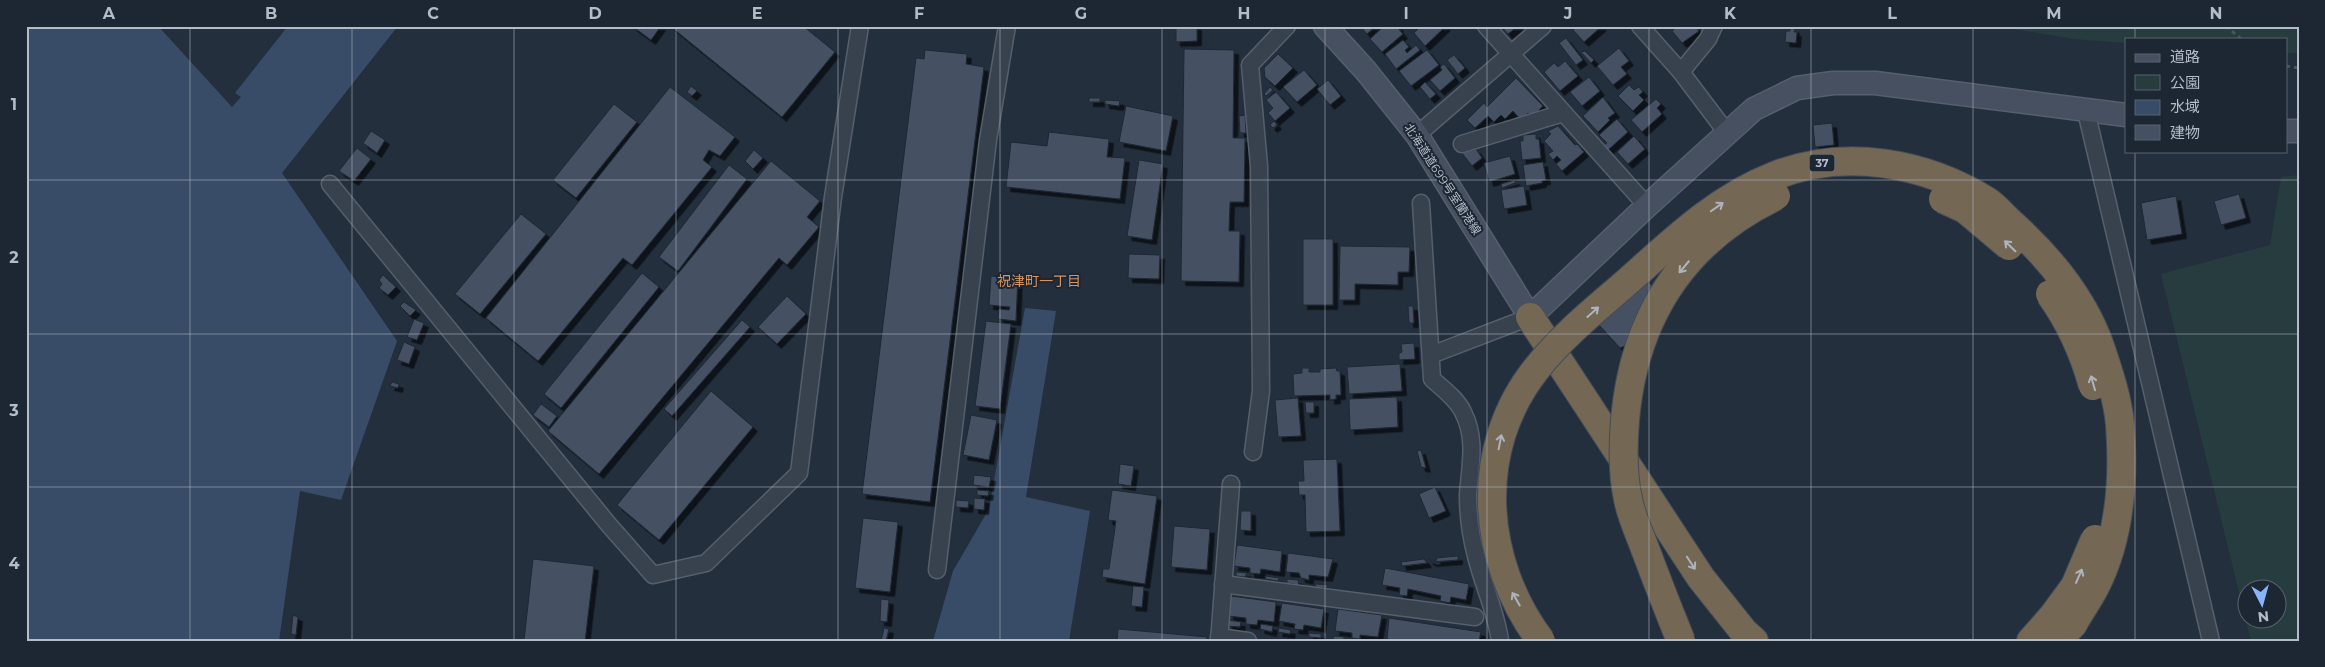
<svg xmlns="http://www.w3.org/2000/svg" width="2325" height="667" font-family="Montserrat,'Noto Sans JP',sans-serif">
	<defs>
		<filter id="shadow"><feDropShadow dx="4.5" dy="4.5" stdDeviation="0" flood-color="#0009"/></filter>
	</defs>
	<rect width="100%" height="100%" fill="#242f3e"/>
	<g fill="#263c3f" fill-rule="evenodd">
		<polygon points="1995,26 2299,26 2299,53 2286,53 2286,39 2126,39 2126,43 2074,39"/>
		<path d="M2299,175v466h-48l-90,-367 109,-29 11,-68zM2248,590h30v30h-30z"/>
	</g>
	<g fill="#394c67">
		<polygon points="26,26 158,26 232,107 241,97 235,93 288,26 398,26 282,173 397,341 341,500 300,491 279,641 26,641"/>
		<polygon points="1025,308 1056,311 1026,497 1090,511 1069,641 933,641 953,571 989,509"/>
	</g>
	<g fill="#455162" stroke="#1f2835" filter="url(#shadow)">
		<polygon points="632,26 661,26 651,40"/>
		<polygon points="670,26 803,26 835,52 782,117"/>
		<polygon points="1176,26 1197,26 1197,41 1176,42"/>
		<polygon points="1360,26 1376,26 1367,34"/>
		<polygon points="1384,26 1399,26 1398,28 1403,34 1382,52 1370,39"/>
		<polygon points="1421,26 1446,26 1425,46 1414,33"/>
		<polygon points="1501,26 1518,26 1508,34"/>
		<polygon points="1577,26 1602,26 1584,42 1573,30"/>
		<polygon points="1678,26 1695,26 1699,31 1682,43 1672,31"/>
		<polygon points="1790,28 1795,29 1794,32 1797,32 1796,43 1785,42 1786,31 1790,31"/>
		<polygon points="1566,38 1583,60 1576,65 1559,43"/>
		<polygon points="1403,40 1409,47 1405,50 1407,53 1416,45 1420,50 1396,69 1385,54"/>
		<polygon points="1619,48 1629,61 1621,67 1627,74 1613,85 1597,66"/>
		<polygon points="1184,49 1234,50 1233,138 1245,138 1244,202 1230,202 1229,231 1240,231 1239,282 1181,281"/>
		<polygon points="925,50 967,54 966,64 984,67 930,502 862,494 916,58 924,59"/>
		<polygon points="1427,50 1439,65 1411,86 1399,71"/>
		<polygon points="1585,51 1594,60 1591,63 1581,52"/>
		<polygon points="1278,54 1293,68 1275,86 1265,77 1264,68"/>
		<polygon points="1454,55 1465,68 1458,74 1447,60"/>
		<polygon points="1565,61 1578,76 1560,91 1544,72 1554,63 1558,67"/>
		<polygon points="1444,64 1455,78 1440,91 1430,80 1442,70 1440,67"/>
		<polygon points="1304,70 1317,85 1297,102 1283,87"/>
		<polygon points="1589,77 1600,91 1582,106 1570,92"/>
		<polygon points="1516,78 1543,106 1532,117 1528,113 1521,120 1513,111 1505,119 1501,115 1494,122 1488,116 1475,128 1467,120 1484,103 1487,107"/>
		<polygon points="1328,80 1341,96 1330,105 1317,89"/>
		<polygon points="1425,82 1436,94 1430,99 1420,87"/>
		<polygon points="1629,85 1634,90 1639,87 1643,92 1639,95 1644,100 1633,111 1618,96"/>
		<polygon points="691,86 697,91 692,96 687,92"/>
		<polygon points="670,87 735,137 720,156 709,150 703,160 712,167 632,265 623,258 538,361 486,318"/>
		<polygon points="1270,87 1273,90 1266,96 1264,94"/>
		<polygon points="1276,92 1290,108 1275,121 1268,113 1273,108 1266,100"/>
		<polygon points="1603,97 1615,113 1608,118 1610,120 1598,132 1583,116"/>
		<rect x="1089" y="98" width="11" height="4"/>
		<polygon points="1656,99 1661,104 1657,108 1662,114 1642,132 1631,120"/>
		<polygon points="1105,100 1120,101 1119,106 1105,104"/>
		<polygon points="614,104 637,122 576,198 553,180"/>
		<polygon points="1126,106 1173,116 1166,151 1119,142"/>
		<polygon points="1245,115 1246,133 1240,133 1239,116"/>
		<polygon points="1617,119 1628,132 1608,150 1604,145 1607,143 1599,135"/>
		<polygon points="1274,121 1277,125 1273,128 1270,125"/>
		<polygon points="1832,123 1834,145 1815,147 1813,125"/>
		<polygon points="1558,126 1575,145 1577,144 1584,152 1562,171 1556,164 1561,160 1557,156 1553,160 1548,154 1553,151 1544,141 1551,134 1548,131"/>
		<polygon points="371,131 385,140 377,153 363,143"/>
		<polygon points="1049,132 1109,139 1107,157 1125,158 1120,199 1006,187 1011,142 1047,146"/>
		<polygon points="1536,134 1536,139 1539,139 1541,158 1522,160 1520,141 1523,141 1523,135"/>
		<polygon points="1634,136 1645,149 1628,164 1617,152"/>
		<polygon points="357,148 371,159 354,181 339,171"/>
		<polygon points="1476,149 1482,158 1472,166 1462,153"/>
		<polygon points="754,150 763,158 753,169 745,161"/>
		<polygon points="1510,156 1515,174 1489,182 1484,163"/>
		<polygon points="1139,160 1163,164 1152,240 1127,236"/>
		<polygon points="771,161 820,201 807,217 819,227 787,265 779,258 599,474 548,431"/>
		<polygon points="1543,162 1546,180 1542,181 1542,183 1526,186 1523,165"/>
		<polygon points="729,165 747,179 678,271 659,257"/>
		<polygon points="1515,180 1515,183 1502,188 1501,184"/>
		<polygon points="1524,186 1527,205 1504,209 1501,190"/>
		<polygon points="2239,194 2246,218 2221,225 2214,201"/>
		<polygon points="2176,196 2182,234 2147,240 2141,203"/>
		<polygon points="521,214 546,234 480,314 455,294"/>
		<rect x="1303" y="239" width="30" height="66"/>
		<polygon points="1340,246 1410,247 1409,272 1398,272 1398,285 1355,284 1355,300 1339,300"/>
		<polygon points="1129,254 1160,255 1159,279 1128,278"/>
		<polygon points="1002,272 1018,274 1016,321 998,319 999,309 1009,310 1010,307 989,305 991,276 1002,277"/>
		<polygon points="642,273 659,287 561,408 544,394"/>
		<polygon points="383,275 396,287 388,295 379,288 382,284 379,280"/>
		<polygon points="1647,280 1654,288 1627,345 1620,348 1599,325 1599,322"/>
		<polygon points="787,296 806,314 777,344 758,327"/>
		<polygon points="404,302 416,310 410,316 400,306"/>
		<polygon points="1408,306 1413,306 1414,323 1409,323"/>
		<polygon points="414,319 424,323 417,340 407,337"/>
		<polygon points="742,320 750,327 672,416 664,409"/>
		<polygon points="986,321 1011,324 1000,409 975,406"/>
		<polygon points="404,342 415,347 409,364 397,360"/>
		<polygon points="1414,343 1415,359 1399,360 1399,353 1402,352 1401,344"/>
		<polygon points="1400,364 1402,391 1349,394 1347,367"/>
		<polygon points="1302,368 1309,368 1309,372 1320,372 1320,369 1336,368 1337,371 1340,371 1341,395 1336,395 1336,399 1330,400 1330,395 1294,396 1293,374 1302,373"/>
		<polygon points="392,382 399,384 398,388 390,386"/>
		<polygon points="711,391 753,427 659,540 617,505"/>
		<polygon points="1397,397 1398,427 1350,430 1349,399"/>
		<polygon points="1298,398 1301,436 1278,437 1275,400"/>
		<polygon points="1305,402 1314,402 1314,413 1306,413"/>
		<polygon points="541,404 557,416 549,427 533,415"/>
		<polygon points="971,415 997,420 989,460 963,455"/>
		<polygon points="1421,450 1426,468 1421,467 1417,451"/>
		<polygon points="1337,459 1340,531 1306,532 1305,495 1299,495 1298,481 1304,481 1303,460"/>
		<polygon points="1120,464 1134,466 1131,486 1118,484"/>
		<polygon points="974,475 991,477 989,487 973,485"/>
		<polygon points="1435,487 1446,511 1429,518 1419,494"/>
		<polygon points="977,490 989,491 988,496 977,495"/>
		<polygon points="1112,490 1157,496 1145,584 1102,577 1103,569 1109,569 1116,521 1108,520"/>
		<polygon points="974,498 985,499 984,510 974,509"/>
		<polygon points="956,500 969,501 968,508 956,507"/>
		<polygon points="1241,511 1251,511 1251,531 1240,530"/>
		<polygon points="863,518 898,522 890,592 855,588"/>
		<polygon points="1174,526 1210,529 1207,570 1171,567"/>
		<polygon points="1237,545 1282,551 1280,572 1261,569 1260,574 1250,573 1250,568 1234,566"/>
		<polygon points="1288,553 1333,559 1328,577 1309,575 1309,580 1301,578 1299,573 1286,572"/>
		<polygon points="1458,556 1458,560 1432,562 1428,559 1433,561 1437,560 1436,558"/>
		<polygon points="533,559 594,566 585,641 524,641"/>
		<polygon points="1424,559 1427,563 1402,566 1401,562"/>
		<polygon points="1385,568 1469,584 1466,600 1451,597 1450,603 1440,601 1441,596 1408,589 1407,596 1399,595 1400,588 1382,585"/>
		<polygon points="1236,572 1247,573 1245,577 1236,576"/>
		<polygon points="1265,576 1279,578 1278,581 1266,579"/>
		<polygon points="1287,579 1298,580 1299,585 1287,583"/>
		<polygon points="1316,584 1328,585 1327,588 1315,587"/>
		<polygon points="1133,586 1144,587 1142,607 1131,606"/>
		<polygon points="1231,596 1276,602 1274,622 1258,620 1257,625 1246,624 1246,618 1229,616"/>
		<polygon points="881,599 889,600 887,622 880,621"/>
		<polygon points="1282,603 1324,609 1321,628 1304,625 1303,630 1294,629 1295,624 1279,621"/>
		<polygon points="1338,609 1382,615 1378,637 1360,635 1360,639 1352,638 1352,633 1335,631"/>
		<polygon points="293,615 298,617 296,635 291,634"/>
		<polygon points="1389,618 1481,632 1479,641 1401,641 1387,639"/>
		<polygon points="1228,620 1241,622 1240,627 1228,626"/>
		<polygon points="1261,624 1273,626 1272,632 1260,629"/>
		<polygon points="884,628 889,629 886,641 881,641"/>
		<polygon points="1279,628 1291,630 1290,634 1278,632"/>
		<polygon points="1118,629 1207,637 1207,641 1117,641"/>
		<polygon points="1309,633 1321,634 1321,638 1309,637"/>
		<polygon points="1334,636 1344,637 1344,641 1333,639"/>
	</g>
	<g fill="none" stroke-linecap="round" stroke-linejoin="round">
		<defs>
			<g id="street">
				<polyline points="1486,26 1647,206"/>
				<polyline points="1640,26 1681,72 1727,133"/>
				<polyline points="1681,72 1708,39 1714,26"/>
				<polyline points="2086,111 2211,641"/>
				<polyline points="1417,135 1543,26"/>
				<polyline points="1462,144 1563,113"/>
				<polyline points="330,184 609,525 653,575 706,563 799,473 833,197 860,26"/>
				<path d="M1421,203l11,176c10,9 25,20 31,33 14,27 7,54 5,83 0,20 3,42 8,61 7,29 20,55 24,85"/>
				<polyline points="1431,355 1530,317"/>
				<polyline points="1253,452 1261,391 1259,166 1250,65 1287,26"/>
				<polyline points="937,570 988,140 1007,26"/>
				<polyline points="1223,584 1475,617"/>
				<polyline points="1219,637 1248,641"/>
				<polyline points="1219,641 1231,484"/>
			</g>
			<g id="secondary">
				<polyline points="1325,26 1366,71 1417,135 1530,317 1647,206 1754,109 1797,88 1833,83 1875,83 2126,115"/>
				<polyline points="2286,131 2299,131"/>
			</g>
			<g id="highway">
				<polyline points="1530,317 1701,578 1744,632 1754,641"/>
				<polyline points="2031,641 2053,616"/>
				<polyline points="2057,641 2073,624"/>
			</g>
		</defs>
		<use href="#street" stroke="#565f6c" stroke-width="19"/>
		<use href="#secondary" stroke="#565f6c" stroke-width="25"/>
		<use href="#highway" stroke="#434c59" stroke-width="30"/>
		<g stroke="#44595c" stroke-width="3" stroke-dasharray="4 4" stroke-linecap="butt">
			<polyline points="2226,26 2241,39"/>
			<polyline points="2286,66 2299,68"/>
		</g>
		<use href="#street" stroke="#38414e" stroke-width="16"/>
		<use href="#secondary" stroke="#465061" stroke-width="22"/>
		<use href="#highway" stroke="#746855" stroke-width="28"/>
		<defs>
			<g id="highway-bridge">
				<polyline points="1943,199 1965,209 2009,246"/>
				<path d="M2050,294c20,28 34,59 43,92"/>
				<polyline points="2053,616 2075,586 2095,539"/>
				<path d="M1541,641c-60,-80 -69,-192 -4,-273 25,-32 59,-59 90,-86 45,-40 90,-84 147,-106 70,-28 150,-14 213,25 9,6 16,15 24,22 39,35 73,76 90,126 8,24 17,51 19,76 4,53 0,112 -24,160 -7,14 -16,26 -23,39"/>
				<path d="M1681,641c-13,-32 -25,-63 -37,-95 -6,-16 -13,-31 -16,-47 -6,-26 -5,-53 -3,-79 9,-103 58,-179 151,-224"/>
			</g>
		</defs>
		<use href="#highway-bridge" stroke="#434c59" stroke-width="30" stroke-linecap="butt"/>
		<use href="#highway-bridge" stroke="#746855" stroke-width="28"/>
	</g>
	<defs><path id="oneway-shaft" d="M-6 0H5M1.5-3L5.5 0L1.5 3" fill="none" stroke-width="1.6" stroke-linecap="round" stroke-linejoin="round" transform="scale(1.25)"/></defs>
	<g stroke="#aeb4bd">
		<use href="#oneway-shaft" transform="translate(1717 207) rotate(-35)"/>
		<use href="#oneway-shaft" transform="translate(2010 246) rotate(-136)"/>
		<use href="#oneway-shaft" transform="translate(1684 267) rotate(130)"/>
		<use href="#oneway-shaft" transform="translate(1593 312) rotate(-42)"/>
		<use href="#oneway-shaft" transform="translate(2093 383) rotate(-106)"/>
		<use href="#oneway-shaft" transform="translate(1500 442) rotate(-79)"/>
		<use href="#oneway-shaft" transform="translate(1691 563) rotate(57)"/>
		<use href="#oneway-shaft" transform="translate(2079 576) rotate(-66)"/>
		<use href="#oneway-shaft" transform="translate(1516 599) rotate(-120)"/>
	</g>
	<path fill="none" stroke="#b4bcc9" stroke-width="1" stroke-opacity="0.55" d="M190,26v615M352,26v615M514,26v615M676,26v615M838,26v615M1000,26v615M1162,26v615M1325,26v615M1487,26v615M1649,26v615M1811,26v615M1973,26v615M2135,26v13M2135,151v490M26,180h2273M26,334h2273M26,487h2273"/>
	<g text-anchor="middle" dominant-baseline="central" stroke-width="4" stroke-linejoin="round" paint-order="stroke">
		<rect fill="#1d2633" stroke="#878f9c" stroke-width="1" x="1809.5" y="154.5" width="25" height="17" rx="4"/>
		<g font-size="11" font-weight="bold" fill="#b4bcc9">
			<text x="1822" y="163">37</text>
		</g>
		<g font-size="12" fill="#b4bcc9" stroke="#1d2633">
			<text transform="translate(1443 179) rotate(57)">北海道道699号室蘭港線</text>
		</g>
		<g font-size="14" fill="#d59563" stroke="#1d2633">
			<text x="1039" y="281">祝津町一丁目</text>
		</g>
	</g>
	<rect width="2325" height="667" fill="none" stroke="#1d2633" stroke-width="55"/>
	<rect x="2125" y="38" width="162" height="115" fill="#1d2633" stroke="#59626f"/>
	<rect x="2135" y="54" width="25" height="8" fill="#465061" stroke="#59626f"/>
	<text x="2170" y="62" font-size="15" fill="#b4bcc9">道路</text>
	<rect x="2135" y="75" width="25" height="15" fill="#263c3f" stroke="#59626f"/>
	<text x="2170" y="88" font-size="15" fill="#b4bcc9">公園</text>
	<rect x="2135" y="100" width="25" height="15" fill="#394c67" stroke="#59626f"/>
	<text x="2170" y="112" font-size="15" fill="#b4bcc9">水域</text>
	<rect x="2135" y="125" width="25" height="15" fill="#455162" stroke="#59626f"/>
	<text x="2170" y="138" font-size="15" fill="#b4bcc9">建物</text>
	<g transform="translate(2262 604) rotate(174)"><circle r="24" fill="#1d2633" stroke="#59626f"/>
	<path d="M0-4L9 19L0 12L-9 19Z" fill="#8ab4f8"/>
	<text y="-8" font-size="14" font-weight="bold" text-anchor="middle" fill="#b4bcc9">N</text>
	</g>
	<rect x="28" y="28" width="2270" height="612" fill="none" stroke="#b4bcc9" stroke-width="2"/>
	<g font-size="16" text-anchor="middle" font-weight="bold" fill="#b4bcc9">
		<text x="109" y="19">A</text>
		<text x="271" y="19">B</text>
		<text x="433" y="19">C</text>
		<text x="595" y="19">D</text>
		<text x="757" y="19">E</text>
		<text x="919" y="19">F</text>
		<text x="1081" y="19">G</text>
		<text x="1244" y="19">H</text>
		<text x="1406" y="19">I</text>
		<text x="1568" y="19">J</text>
		<text x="1730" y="19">K</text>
		<text x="1892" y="19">L</text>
		<text x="2054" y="19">M</text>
		<text x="2216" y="19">N</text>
		<text x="14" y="110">1</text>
		<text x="14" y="263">2</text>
		<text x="14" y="416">3</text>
		<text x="14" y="569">4</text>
	</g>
</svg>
